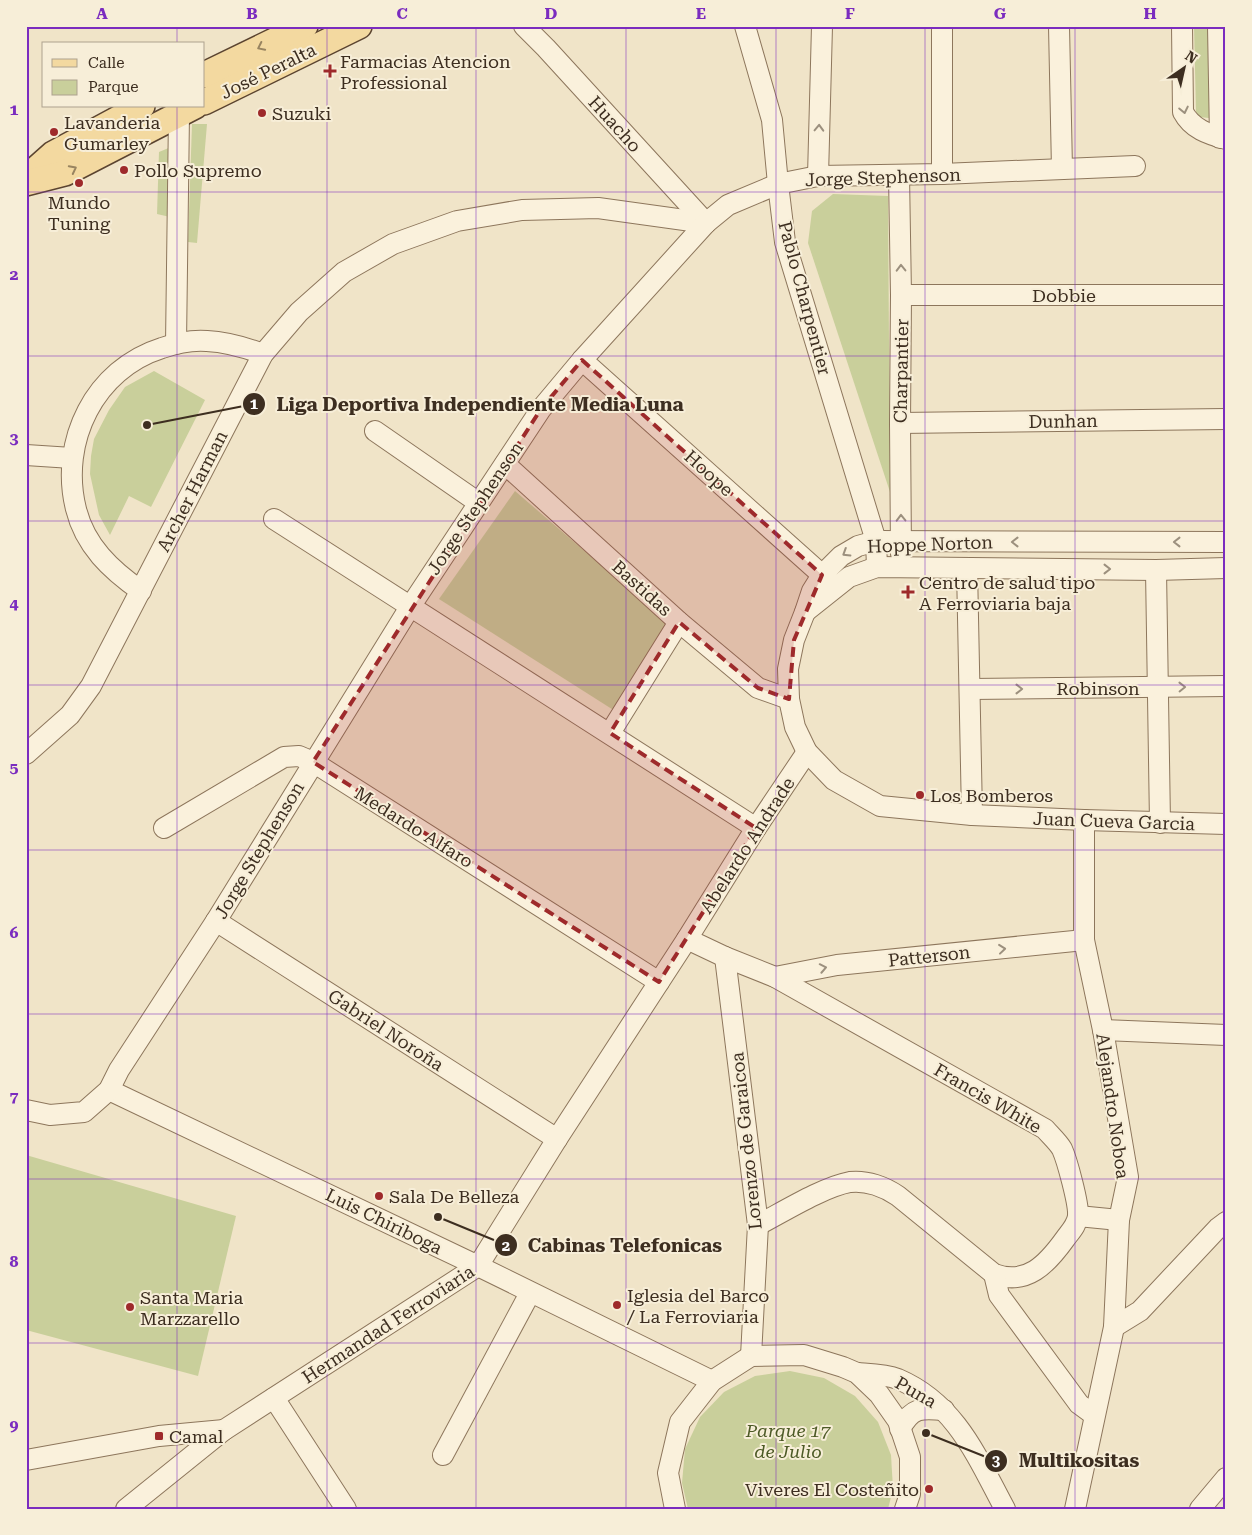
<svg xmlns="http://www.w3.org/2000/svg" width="1252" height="1535" font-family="'Roboto Serif',serif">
	<rect width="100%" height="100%" fill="#f0e4c8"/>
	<g fill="#c9cf9b">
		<polygon points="1194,26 1214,26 1214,114 1209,118 1199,117 1196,112"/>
		<polygon points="192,124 207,124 197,243 188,242"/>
		<polygon points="171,147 170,217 157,214 159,152"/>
		<polygon points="833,194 888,196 890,492 808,243 812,211"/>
		<polygon points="154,371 205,400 151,507 129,496 110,535 99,515 90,474 91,456 94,439 109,410 125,387"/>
		<polygon points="515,491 667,622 615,711 439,599"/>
		<polygon points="26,1155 236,1216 198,1376 26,1330"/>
		<polygon points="790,1371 824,1378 855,1396 878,1422 891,1455 893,1489 888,1509 688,1509 682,1483 685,1449 700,1417 724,1392 755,1376"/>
	</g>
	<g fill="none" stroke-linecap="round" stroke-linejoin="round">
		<defs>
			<g id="minor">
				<polyline points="524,26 546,48 706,223"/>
				<polyline points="745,26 772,120 778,184 785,242 876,541 877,567"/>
				<polyline points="942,26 942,174"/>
				<polyline points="1059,26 1062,169"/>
				<path d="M1182,26l1,86c9,17 25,22 43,27"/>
				<polyline points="1218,26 1220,138"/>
				<polyline points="899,175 901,295 900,423 901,554"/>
				<polyline points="818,176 822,26"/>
				<polyline points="901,295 1226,295"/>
				<polyline points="176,344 179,114 176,106"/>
				<polyline points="582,360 830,582"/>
				<polyline points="900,423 1226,419"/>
				<polyline points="375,431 479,503"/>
				<polyline points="26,455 72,458"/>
				<polyline points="505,464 679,622 758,688 789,699"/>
				<polyline points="274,519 756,828"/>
				<polyline points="1226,542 876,541 858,546 841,556 822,575 812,591 805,612 794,640 788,669 789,699 795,727 807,752 834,780 880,806 972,815 1084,820 1226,824"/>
				<polyline points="967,568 972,815"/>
				<polyline points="1156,570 1160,823"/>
				<path d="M141,591c-30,-21 -56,-45 -65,-82 -17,-68 19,-140 86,-161 14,-5 31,-8 45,-7 20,1 37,6 56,13"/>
				<polyline points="805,612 849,577 877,567 1156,570 1226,568"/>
				<polyline points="971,689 1226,686"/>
				<polyline points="610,733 679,622"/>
				<polyline points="26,754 70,715 91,686 263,354 299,312 344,272 393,244 457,221 522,210 598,208 706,223"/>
				<polyline points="164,828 284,757 299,756 313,762 659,982"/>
				<polyline points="216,921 557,1139"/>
				<path d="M687,939l38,18 50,20 270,152c5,6 13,13 17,20 5,11 17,55 16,67 -1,9 -8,16 -13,23 -18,25 -38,47 -71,35l-96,-78c-13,-9 -31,-16 -48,-14 -27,5 -67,30 -92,43"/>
				<polyline points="725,957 758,1225 751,1356"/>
				<polyline points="775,977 837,965 1084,940"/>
				<polyline points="1103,1030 1226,1035"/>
				<polyline points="109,1090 478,1266 712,1381"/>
				<polyline points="26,1110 50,1115 84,1112 109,1090 119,1070 216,921 410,607 541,409 582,360 706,223 728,205 778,184 818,176 942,174 1135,166"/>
				<polyline points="1078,1216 1119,1220"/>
				<polyline points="994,1274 999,1295 1079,1404 1094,1415"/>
				<polyline points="1114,1327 1140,1311 1218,1228 1226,1222"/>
				<path d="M857,1373c13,1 28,1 41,6 58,25 79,78 107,130"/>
				<polyline points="274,1398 346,1509"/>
				<path d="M900,1429c12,-22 21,-21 44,-19"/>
				<polyline points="443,1455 530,1293"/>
				<polyline points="26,1460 159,1436 224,1430"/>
				<polyline points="126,1509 224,1430 478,1266 557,1139 687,939 756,828 807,752"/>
				<polyline points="675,1509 668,1473 680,1422 712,1381 751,1356 804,1355 843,1367 857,1373 879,1394 898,1421 910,1457 910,1494 905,1509"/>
				<polyline points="1075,1509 1114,1327 1119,1220 1128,1177 1103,1030 1084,940 1084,820"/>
				<polyline points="1200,1509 1226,1478"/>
			</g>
			<g id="major">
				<polyline points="204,75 305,26"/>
				<polyline points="204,102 359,26"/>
				<polyline points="26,178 53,154 142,106"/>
				<polyline points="26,183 65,173 195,106"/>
			</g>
		</defs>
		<use href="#minor" stroke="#8d765c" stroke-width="22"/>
		<use href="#major" stroke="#5b4430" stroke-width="28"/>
		<use href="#minor" stroke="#faf1dc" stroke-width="20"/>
		<use href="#major" stroke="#f3d9a0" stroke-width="25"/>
	</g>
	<defs><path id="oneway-chevron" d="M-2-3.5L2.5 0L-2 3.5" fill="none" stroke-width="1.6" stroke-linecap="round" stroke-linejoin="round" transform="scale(1.25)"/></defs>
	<g stroke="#988460">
		<use href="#oneway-chevron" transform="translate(261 47) rotate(154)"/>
		<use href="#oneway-chevron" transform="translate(73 169) rotate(-27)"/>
	</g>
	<g stroke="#9c907e">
		<use href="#oneway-chevron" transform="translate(1184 110) rotate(78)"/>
		<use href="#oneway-chevron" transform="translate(819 128) rotate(-88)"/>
		<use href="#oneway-chevron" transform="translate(901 268) rotate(-91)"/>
		<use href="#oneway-chevron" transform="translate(901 518) rotate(-91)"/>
		<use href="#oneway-chevron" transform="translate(1015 542) rotate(-180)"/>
		<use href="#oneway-chevron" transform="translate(1177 542) rotate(-180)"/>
		<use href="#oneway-chevron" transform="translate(846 553) rotate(148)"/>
		<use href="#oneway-chevron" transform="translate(1107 569)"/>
		<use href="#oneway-chevron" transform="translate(1182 687) rotate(-1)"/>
		<use href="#oneway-chevron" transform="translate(1019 689)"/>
		<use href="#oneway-chevron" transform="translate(1002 949) rotate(-6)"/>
		<use href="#oneway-chevron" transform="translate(823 968) rotate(-11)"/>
	</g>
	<path fill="#9e2a2b" fill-opacity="0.2" stroke="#9e2a2b" stroke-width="4" stroke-dasharray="10 6" stroke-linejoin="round" d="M582,360l240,215 -28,65 -5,59 -31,-11 -79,-66 -69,111 146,95 -97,154 -346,-220 228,-353z"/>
	<path fill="none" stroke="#7b2cbf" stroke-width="1" stroke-opacity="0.55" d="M177,26v18M327,26v1483M476,26v1483M626,26v1483M776,26v1483M925,26v1483M1075,26v1483M177,106v1403M26,192h1200M26,356h1200M26,521h1200M26,685h1200M26,850h1200M26,1014h1200M26,1179h1200M26,1343h1200"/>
	<g fill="#9e2a2b" stroke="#f7eed8" stroke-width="2">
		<path d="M327.5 63.5h5v5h5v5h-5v5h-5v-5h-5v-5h5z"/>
		<circle cx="262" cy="113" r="5"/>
		<circle cx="54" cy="132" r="5"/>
		<circle cx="124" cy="170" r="5"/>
		<circle cx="79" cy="183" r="5"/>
		<path d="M905.5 584.5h5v5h5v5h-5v5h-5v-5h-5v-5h5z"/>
		<circle cx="920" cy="795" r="5"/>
		<circle cx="379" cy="1196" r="5"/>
		<circle cx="617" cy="1305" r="5"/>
		<circle cx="130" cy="1307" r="5"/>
		<rect x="154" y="1431" width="10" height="10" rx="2.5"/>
		<circle cx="929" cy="1489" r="5"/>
	</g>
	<g text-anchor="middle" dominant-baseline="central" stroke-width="4" stroke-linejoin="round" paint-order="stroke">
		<g font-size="18" fill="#3d2e20" stroke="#f7eed8" text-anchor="start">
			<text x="340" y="61">Farmacias Atencion<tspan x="340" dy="21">Professional</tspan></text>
			<text x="272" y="113">Suzuki</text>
			<text x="64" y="122">Lavanderia<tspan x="64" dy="21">Gumarley</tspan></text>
			<text x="134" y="170">Pollo Supremo</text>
			<text x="79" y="202" text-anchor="middle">Mundo<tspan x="79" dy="21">Tuning</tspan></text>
			<text x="919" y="582">Centro de salud tipo<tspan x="919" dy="21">A Ferroviaria baja</tspan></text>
			<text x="930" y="795">Los Bomberos</text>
			<text x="389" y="1196">Sala De Belleza</text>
			<text x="627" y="1295">Iglesia del Barco<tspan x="627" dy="21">/ La Ferroviaria</tspan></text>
			<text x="140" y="1297">Santa Maria<tspan x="140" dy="21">Marzzarello</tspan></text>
			<text x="169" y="1436">Camal</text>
			<text x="919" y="1489" text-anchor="end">Viveres El Costeñito</text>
		</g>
		<g font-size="18" fill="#3d2e20" stroke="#f7eed8">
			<text transform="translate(268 71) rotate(-26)">José Peralta</text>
			<text transform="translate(615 124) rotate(48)">Huacho</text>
			<text transform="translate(883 177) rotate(-2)">Jorge Stephenson</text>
			<text x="1064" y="295">Dobbie</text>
			<text transform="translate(805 298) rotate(75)">Pablo Charpentier</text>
			<text transform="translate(901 371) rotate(-89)">Charpantier</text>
			<text transform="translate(1063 421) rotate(-1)">Dunhan</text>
			<text transform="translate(709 473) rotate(42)">Hoope</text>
			<text transform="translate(192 491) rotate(-63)">Archer Harman</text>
			<text transform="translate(475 508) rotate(-56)">Jorge Stephenson</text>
			<text transform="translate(930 544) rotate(-2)">Hoppe Norton</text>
			<text transform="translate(642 588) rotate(42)">Bastidas</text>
			<text x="1098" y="688">Robinson</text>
			<text transform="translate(1114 821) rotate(2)">Juan Cueva Garcia</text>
			<text transform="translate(414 827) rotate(32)">Medardo Alfaro</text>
			<text transform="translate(747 845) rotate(-57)">Abelardo Andrade</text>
			<text transform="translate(259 850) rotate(-59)">Jorge Stephenson</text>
			<text transform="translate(929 956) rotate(-6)">Patterson</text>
			<text transform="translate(386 1030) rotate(33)">Gabriel Noroña</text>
			<text transform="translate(988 1098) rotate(30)">Francis White</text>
			<text transform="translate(1113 1106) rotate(82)">Alejandro Noboa</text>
			<text transform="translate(746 1141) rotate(-96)">Lorenzo de Garaicoa</text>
			<text transform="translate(384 1221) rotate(26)">Luis Chiriboga</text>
			<text transform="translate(388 1324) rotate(-33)">Hermandad Ferroviaria</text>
			<text transform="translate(916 1392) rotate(30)">Puna</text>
		</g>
		<g font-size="18" font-style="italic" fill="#4d5a26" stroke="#f7eed8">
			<text x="788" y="1430">Parque 17<tspan x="788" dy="21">de Julio</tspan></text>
		</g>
	</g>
	<path fill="none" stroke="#3d2e20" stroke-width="2" d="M147 425L254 404M438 1217L506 1245M926 1433L996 1461"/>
	<g fill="#3d2e20" stroke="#f7eed8" stroke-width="2">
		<circle cx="147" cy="425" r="5"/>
		<circle cx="438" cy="1217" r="5"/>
		<circle cx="926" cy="1433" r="5"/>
		<circle cx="254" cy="404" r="12"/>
		<circle cx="506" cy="1245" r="12"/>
		<circle cx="996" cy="1461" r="12"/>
	</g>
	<g font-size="15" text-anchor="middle" font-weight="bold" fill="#fff">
		<text x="254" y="409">1</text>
		<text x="506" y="1251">2</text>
		<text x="996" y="1466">3</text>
	</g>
	<g font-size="19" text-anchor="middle" font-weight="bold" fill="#3d2e20" stroke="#f7eed8" stroke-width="4" stroke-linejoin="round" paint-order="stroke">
		<text x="480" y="411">Liga Deportiva Independiente Media Luna</text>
		<text x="625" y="1252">Cabinas Telefonicas</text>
		<text x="1079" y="1467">Multikositas</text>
	</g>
	<rect width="1252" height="1535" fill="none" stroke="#f7eed8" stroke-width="55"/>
	<rect x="42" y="42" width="162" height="65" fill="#f7eed8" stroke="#ada18e"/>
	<rect x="52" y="59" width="25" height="8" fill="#f3d9a0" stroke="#ada18e"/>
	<text x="88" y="68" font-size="15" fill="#3d2e20">Calle</text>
	<rect x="52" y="80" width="25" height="15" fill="#c9cf9b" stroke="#ada18e"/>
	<text x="88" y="92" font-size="15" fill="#3d2e20">Parque</text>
	<g transform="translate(1184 68) rotate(34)" stroke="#f7eed8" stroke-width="4" paint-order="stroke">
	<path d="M0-4L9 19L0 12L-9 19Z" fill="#3d2e20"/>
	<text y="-8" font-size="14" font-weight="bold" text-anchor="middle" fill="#3d2e20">N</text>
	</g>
	<rect x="28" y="28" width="1196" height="1480" fill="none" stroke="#7b2cbf" stroke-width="2"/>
	<g font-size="16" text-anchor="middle" font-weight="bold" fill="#7b2cbf">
		<text x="102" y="19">A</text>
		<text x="252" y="19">B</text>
		<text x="402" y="19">C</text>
		<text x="551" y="19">D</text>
		<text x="701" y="19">E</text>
		<text x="850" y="19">F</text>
		<text x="1000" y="19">G</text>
		<text x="1150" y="19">H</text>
		<text x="14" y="115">1</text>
		<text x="14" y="280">2</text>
		<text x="14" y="444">3</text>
		<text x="14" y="609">4</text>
		<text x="14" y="773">5</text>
		<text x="14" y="938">6</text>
		<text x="14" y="1102">7</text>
		<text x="14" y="1267">8</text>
		<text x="14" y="1431">9</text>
	</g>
</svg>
